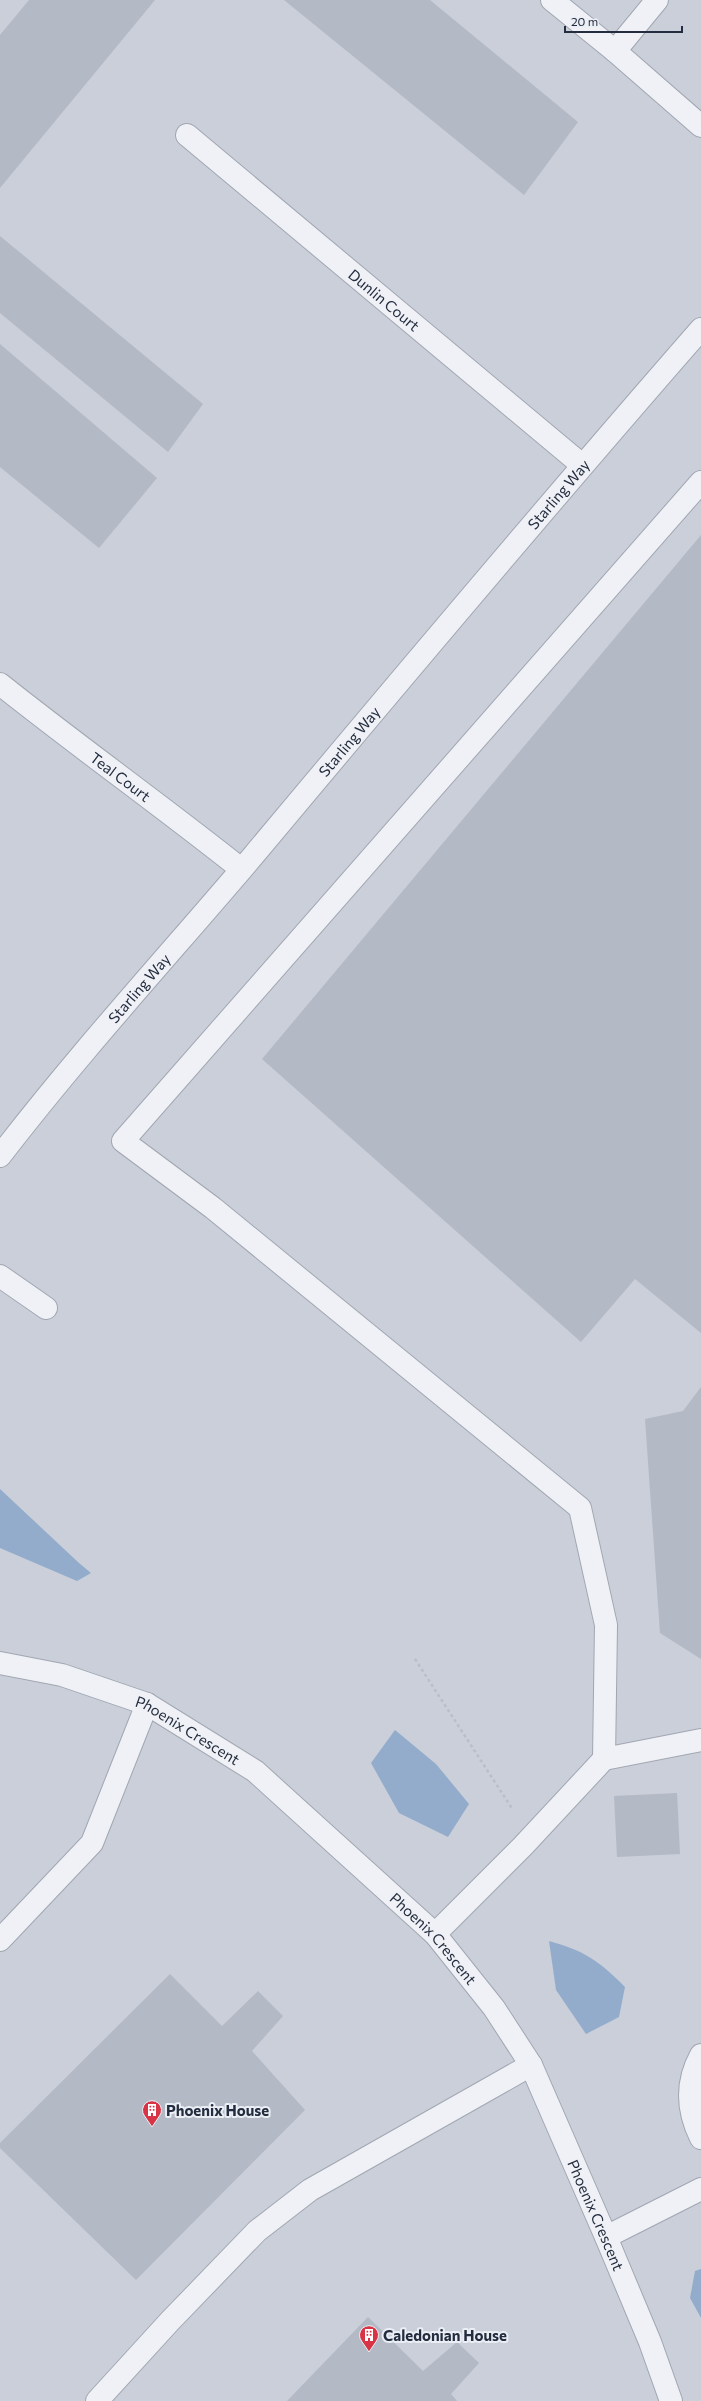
<svg xmlns="http://www.w3.org/2000/svg" width="701" height="2401" font-family="Commissioner,sans-serif">
	<rect width="100%" height="100%" fill="#dce0e7"/>
	<rect fill="#cacfda" x="0" y="0" width="701" height="2401"/>
	<g fill="#93accb">
		<polygon points="0,1489 79,1563 91,1573 77,1581 0,1548"/>
		<polygon points="395,1730 436,1764 469,1804 448,1837 399,1813 371,1763"/>
		<path d="M549,1941c36,10 50,20 76,46l-6,30 -33,17 -30,-44z"/>
		<polygon points="701,2269 701,2318 690,2298 695,2271"/>
	</g>
	<g fill="#b3b9c5">
		<polygon points="29,0 155,0 0,188 0,35"/>
		<polygon points="284,0 430,0 578,122 524,195"/>
		<polygon points="0,236 203,404 168,452 0,313"/>
		<polygon points="0,344 157,478 99,548 0,467"/>
		<polygon points="701,535 701,1333 635,1279 581,1342 262,1059"/>
		<polygon points="701,1387 701,1659 660,1633 645,1419 683,1411"/>
		<polygon points="677,1793 680,1854 617,1857 614,1796"/>
		<polygon points="170,1974 222,2026 258,1991 283,2016 252,2051 305,2110 136,2280 0,2148 0,2143"/>
		<polygon points="368,2317 423,2371 457,2342 479,2363 451,2394 457,2401 287,2401"/>
	</g>
	<g fill="none" stroke-linecap="round" stroke-linejoin="round">
		<defs>
			<g id="minor">
				<polyline points="552,0 615,51 701,126"/>
				<polyline points="615,51 657,0"/>
				<path id="s1" d="M187,135l395,330"/>
				<path id="s2" d="M0,684c79,63 162,122 241,185"/>
				<path id="s3" d="M0,1156c80,-104 168,-200 253,-300 148,-177 296,-353 448,-527"/>
				<polyline points="0,1276 46,1308"/>
				<path id="s4" d="M0,1663l62,12 85,29 108,67 180,163 59,74 37,57 75,172 44,105 21,59"/>
				<polyline points="604,1759 606,1625 580,1508 213,1208 123,1141 701,482"/>
				<polyline points="435,1934 523,1846 604,1759 701,1740"/>
				<polyline points="0,1940 92,1843 147,1704"/>
				<path d="M701,2055c-15,27 -14,55 0,83"/>
				<polyline points="606,2237 701,2189"/>
				<polyline points="97,2401 170,2321 257,2231 310,2190 531,2065"/>
			</g>
		</defs>
		<use href="#minor" stroke="#a1a7b1" stroke-width="24"/>
		<polyline stroke="#babec6" stroke-width="2.5" stroke-dasharray="3 3" stroke-linecap="butt" points="415,1659 513,1810"/>
		<use href="#minor" stroke="#eff1f6" stroke-width="22"/>
	</g>
	<defs>
		<symbol id="building-pin" viewBox="-11 -11 22 30"><path d="M0 17L-7.5 6A9.5 9.5 0 1 1 7.5 6Z" fill="#d93446" stroke="#ebeff5"/><path d="M-4-6H4V6H1V3H-1V6H-4ZM-2.5-4.3h1.7v1.8h-1.7ZM.8-4.3h1.7v1.8H.8ZM-2.5-1h1.7V.8h-1.7ZM.8-1h1.7V.8H.8Z" fill="#fff"/></symbol>
	</defs>
	<g fill-rule="evenodd">
		<use href="#building-pin" x="141" y="2099" width="22" height="30"/>
		<use href="#building-pin" x="358" y="2324" width="22" height="30"/>
	</g>
	<g text-anchor="middle" dominant-baseline="central" stroke-width="4" stroke-linejoin="round" paint-order="stroke">
		<g font-size="15" fill="#242d3f" stroke="#ebeff5">
			<text stroke="none"><textPath href="#s1" startOffset="257">Dunlin Court</textPath></text>
			<text stroke="none"><textPath href="#s3" startOffset="866">Starling Way</textPath></text>
			<text stroke="none"><textPath href="#s3" startOffset="542">Starling Way</textPath></text>
			<text stroke="none"><textPath href="#s2" startOffset="152">Teal Court</textPath></text>
			<text stroke="none"><textPath href="#s3" startOffset="218">Starling Way</textPath></text>
			<text stroke="none"><textPath href="#s4" startOffset="201">Phoenix Crescent</textPath></text>
			<text stroke="none"><textPath href="#s4" startOffset="525">Phoenix Crescent</textPath></text>
			<text stroke="none"><textPath href="#s4" startOffset="849">Phoenix Crescent</textPath></text>
		</g>
		<g font-size="15" font-weight="bold" fill="#242d3f" stroke="#ebeff5" text-anchor="start">
			<text x="166" y="2110">Phoenix House</text>
			<text x="383" y="2335">Caledonian House</text>
		</g>
	</g>
	<path d="M565 26v6h117v-6" fill="none" stroke="#242d3f" stroke-width="2"/>
	<text x="571" y="26" font-size="12" fill="#242d3f" stroke="#ebeff5" stroke-width="3" paint-order="stroke">20 m</text>
</svg>
